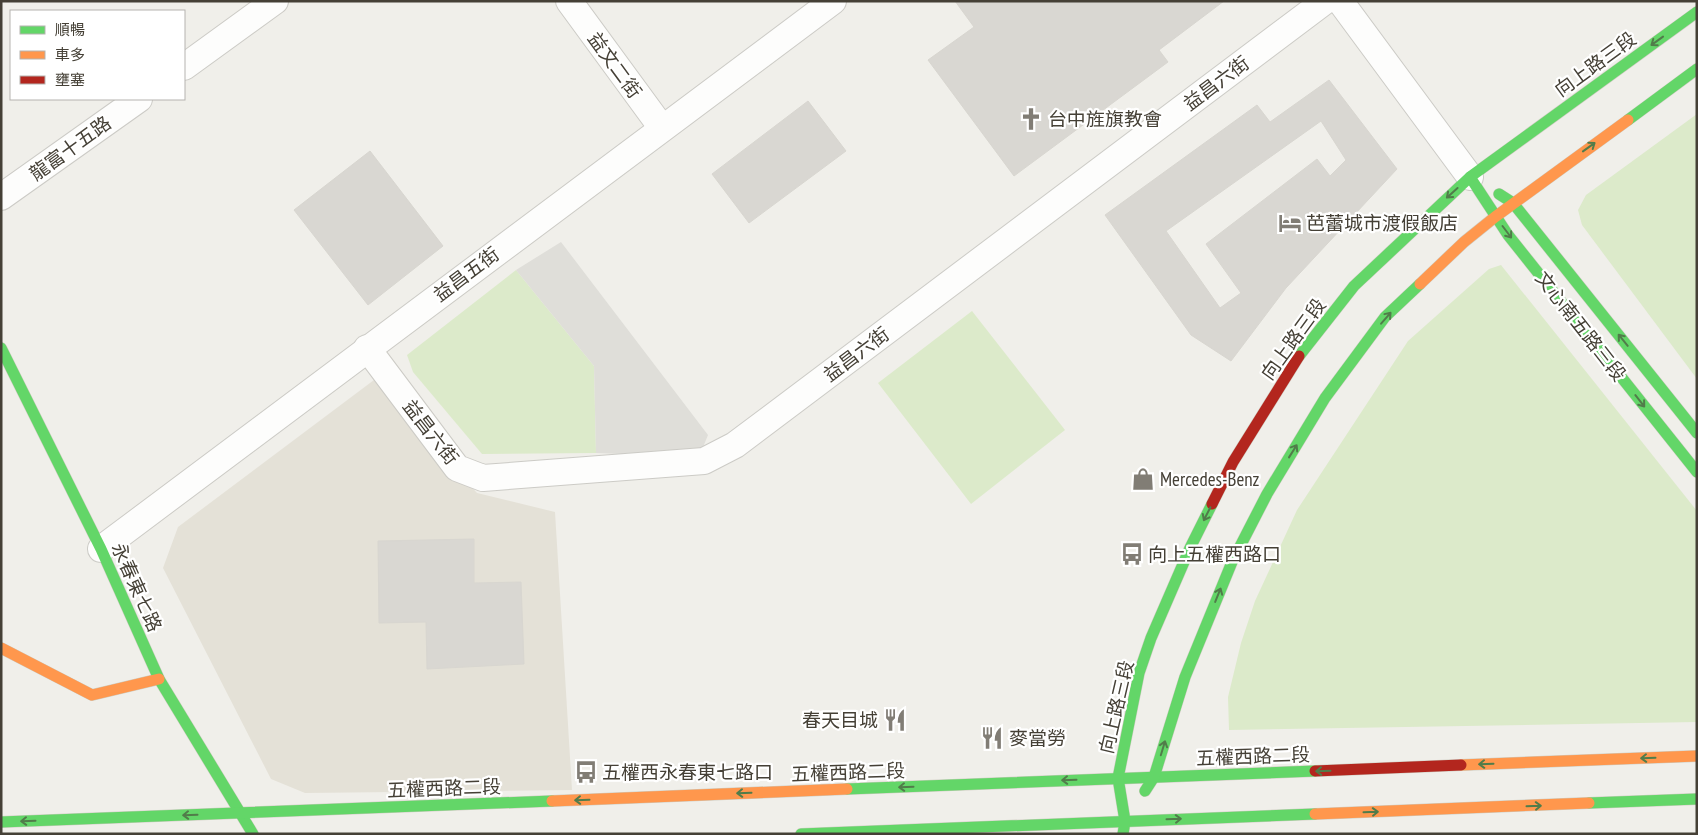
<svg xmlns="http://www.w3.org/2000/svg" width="1698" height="835" font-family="'PT Sans Narrow','Noto Sans TC',sans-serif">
	<rect width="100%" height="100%" fill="#f0efea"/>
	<polygon fill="#e4e1d7" points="374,380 477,493 555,512 572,790 305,793 271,779 163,568 178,527"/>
	<g fill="#dceaca">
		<polygon points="1697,114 1697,379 1582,225 1578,210 1586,195"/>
		<polygon points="1501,265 1697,511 1697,722 1229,730 1228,697 1241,643 1255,601 1297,510 1408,341 1489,269"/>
		<polygon points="516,270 594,366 596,453 482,454 413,372 407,355"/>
		<polygon points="972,311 1065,430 971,504 878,383"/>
	</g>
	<polygon fill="#dfded9" points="561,242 708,435 699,457 596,453 594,366 516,270"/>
	<g fill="#d9d7d2" stroke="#d8d6d0" fill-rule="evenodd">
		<polygon points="955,1 1224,1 1159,50 1168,62 1014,176 928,60 974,27"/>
		<path d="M1329,80l68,89 -111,119 -55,73 -40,-26 -86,-120 152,-110 13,17zM1321,121l25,39 -16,16 -13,-17 -111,85 35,49 -21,15 -54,-77z"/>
		<polygon points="808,101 846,151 749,223 712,174"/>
		<polygon points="370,151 443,246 368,305 294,210"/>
		<polygon points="474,539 474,583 521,582 524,664 427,669 426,622 379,623 378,541"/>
	</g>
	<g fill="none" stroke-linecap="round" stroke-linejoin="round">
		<defs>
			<g id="street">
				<polyline points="569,1 662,128"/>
				<polyline points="1340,1 1470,177"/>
				<polyline points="184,67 275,1"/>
				<polyline points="1,197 139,99"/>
				<polyline points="367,348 457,468 483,478 704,461 735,445 1325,1"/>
				<polyline points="101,549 833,1"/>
			</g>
			<g id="fast">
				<polyline points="1628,120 1697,69"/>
				<polyline points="1470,177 1508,235 1697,472"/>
				<polyline points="1499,194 1513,203 1697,433"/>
				<polyline points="1,348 101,549 159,679 253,834"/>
				<polyline points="1299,356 1354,286 1470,177 1697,12"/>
				<polyline points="847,789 1315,771"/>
				<polyline points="1145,791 1154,777 1185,677 1232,562 1267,494 1325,398 1385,317 1420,284"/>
				<polyline points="1589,803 1697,799"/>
				<polyline points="1,822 552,801"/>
				<polyline points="801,834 1315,814"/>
				<polyline points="1123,834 1125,821 1118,778 1139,673 1151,638 1190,548 1212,504"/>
			</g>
			<g id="slow">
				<polyline points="1420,284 1464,242 1495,217 1628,120"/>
				<polyline points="1,648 92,695 159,679"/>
				<polyline points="1461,765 1697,756"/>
				<polyline points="552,801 847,789"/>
				<polyline points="1315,814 1589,803"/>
			</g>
			<g id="jam">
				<polyline points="1212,504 1233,462 1299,356"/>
				<polyline points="1315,771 1461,765"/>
			</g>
		</defs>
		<use href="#street" stroke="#cccbc6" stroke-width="28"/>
		<use href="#fast" stroke="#ceccc1" stroke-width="12"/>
		<use href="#slow" stroke="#ceccc1" stroke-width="12"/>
		<use href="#jam" stroke="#ceccc1" stroke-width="12"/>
		<use href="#street" stroke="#fdfdfc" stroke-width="26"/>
		<use href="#fast" stroke="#63d668" stroke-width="11"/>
		<use href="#slow" stroke="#ff974d" stroke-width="11"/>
		<use href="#jam" stroke="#b3261e" stroke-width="11"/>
	</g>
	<defs><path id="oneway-shaft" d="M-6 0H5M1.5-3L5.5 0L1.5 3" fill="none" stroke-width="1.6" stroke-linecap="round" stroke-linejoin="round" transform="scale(1.25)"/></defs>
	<g stroke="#517c4a">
		<use href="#oneway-shaft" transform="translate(1657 41) rotate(144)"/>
		<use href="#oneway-shaft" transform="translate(1589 147) rotate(-36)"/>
		<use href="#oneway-shaft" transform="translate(1452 193) rotate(138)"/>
		<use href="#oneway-shaft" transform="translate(1507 232) rotate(53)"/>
		<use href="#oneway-shaft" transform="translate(1386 318) rotate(-49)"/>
		<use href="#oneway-shaft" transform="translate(1623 340) rotate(-129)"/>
		<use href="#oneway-shaft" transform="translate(1640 401) rotate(52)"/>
		<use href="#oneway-shaft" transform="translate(1293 451) rotate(-58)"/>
		<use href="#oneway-shaft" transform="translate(1207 514) rotate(117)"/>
		<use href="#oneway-shaft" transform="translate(1218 595) rotate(-68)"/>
		<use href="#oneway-shaft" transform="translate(1163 748) rotate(-73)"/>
		<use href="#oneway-shaft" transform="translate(1648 758) rotate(178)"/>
		<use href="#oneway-shaft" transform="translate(1486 764) rotate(178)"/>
		<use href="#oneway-shaft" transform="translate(1323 771) rotate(178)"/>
		<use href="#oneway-shaft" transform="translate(1069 780) rotate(178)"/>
		<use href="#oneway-shaft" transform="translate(906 787) rotate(178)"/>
		<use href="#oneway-shaft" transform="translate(744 793) rotate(178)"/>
		<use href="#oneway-shaft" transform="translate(582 800) rotate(178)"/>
		<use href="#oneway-shaft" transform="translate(1534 806) rotate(-2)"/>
		<use href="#oneway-shaft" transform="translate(1371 812) rotate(-2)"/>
		<use href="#oneway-shaft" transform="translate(190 815) rotate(178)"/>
		<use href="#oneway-shaft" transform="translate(1174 819) rotate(-2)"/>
		<use href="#oneway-shaft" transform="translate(28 821) rotate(178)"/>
	</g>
	<defs>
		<symbol id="church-bare" viewBox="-9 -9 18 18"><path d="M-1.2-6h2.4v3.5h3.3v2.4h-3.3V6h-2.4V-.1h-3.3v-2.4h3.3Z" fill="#817d75" stroke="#fff" stroke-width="2.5" paint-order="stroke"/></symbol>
		<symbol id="hotel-bare" viewBox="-9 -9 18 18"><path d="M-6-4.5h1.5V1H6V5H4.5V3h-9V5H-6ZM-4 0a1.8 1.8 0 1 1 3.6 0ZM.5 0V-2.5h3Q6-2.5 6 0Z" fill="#817d75" stroke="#fff" stroke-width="2.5" paint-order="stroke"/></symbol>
		<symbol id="shop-bare" viewBox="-9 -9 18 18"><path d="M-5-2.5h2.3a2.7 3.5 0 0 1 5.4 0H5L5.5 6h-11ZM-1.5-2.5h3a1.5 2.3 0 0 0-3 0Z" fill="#817d75" stroke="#fff" stroke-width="2.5" paint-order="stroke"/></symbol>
		<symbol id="bus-bare" viewBox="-9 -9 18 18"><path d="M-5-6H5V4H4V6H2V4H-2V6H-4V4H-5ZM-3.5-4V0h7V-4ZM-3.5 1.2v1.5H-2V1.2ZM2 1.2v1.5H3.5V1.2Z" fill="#817d75" stroke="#fff" stroke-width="2.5" paint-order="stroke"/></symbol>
		<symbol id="restaurant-bare" viewBox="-9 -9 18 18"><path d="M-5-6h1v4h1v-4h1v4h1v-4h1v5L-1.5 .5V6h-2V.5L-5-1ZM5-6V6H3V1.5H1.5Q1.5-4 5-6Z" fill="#817d75" stroke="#fff" stroke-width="2.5" paint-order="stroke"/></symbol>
	</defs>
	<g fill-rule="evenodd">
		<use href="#church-bare" x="1015" y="103" width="32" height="32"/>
		<use href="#hotel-bare" x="1274" y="207" width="32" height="32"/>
		<use href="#shop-bare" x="1127" y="463" width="32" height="32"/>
		<use href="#bus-bare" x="1116" y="538" width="32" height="32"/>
		<use href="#restaurant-bare" x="879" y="704" width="32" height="32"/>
		<use href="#restaurant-bare" x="976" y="722" width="32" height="32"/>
		<use href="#bus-bare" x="570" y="756" width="32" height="32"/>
	</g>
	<g text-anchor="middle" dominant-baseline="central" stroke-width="4.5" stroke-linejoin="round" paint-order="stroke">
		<g font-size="19" fill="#454036" stroke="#fff">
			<text transform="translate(1595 64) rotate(-36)">向上路三段</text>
			<text transform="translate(615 65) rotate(54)">益文二街</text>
			<text transform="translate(1216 83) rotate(-37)">益昌六街</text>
			<text transform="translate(70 148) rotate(-36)">龍富十五路</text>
			<text transform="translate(466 274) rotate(-37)">益昌五街</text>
			<text transform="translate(1581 326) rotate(52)">文心南五路三段</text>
			<text transform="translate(1293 339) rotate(-54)">向上路三段</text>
			<text transform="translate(856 354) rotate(-37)">益昌六街</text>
			<text transform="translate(431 432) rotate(52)">益昌六街</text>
			<text transform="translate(137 587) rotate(66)">永春東七路</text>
			<text transform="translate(1116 707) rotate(-77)">向上路三段</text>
			<text transform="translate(1253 756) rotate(-2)">五權西路二段</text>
			<text transform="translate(848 772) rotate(-2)">五權西路二段</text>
			<text transform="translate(444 788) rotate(-2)">五權西路二段</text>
		</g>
		<g font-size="19" fill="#454036" stroke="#fff" text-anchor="start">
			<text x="1048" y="119">台中旌旗教會</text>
			<text x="1306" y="223">芭蕾城市渡假飯店</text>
			<text x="1160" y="479">Mercedes-Benz</text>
			<text x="1148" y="554">向上五權西路口</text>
			<text x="878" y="720" text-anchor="end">春天目城</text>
			<text x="1009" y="738">麥當勞</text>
			<text x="602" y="772">五權西永春東七路口</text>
		</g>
	</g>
	<rect width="1698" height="835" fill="none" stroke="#454036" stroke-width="5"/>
	<rect x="10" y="10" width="175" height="90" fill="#ffffff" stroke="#b5b3af"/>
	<rect x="20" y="26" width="25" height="8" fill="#63d668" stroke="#b5b3af"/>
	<text x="55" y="35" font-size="15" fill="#454036">順暢</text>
	<rect x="20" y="51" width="25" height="8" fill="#ff974d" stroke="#b5b3af"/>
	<text x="55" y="60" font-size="15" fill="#454036">車多</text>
	<rect x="20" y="76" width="25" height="8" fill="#b3261e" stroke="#b5b3af"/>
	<text x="55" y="85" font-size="15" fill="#454036">壅塞</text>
</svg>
